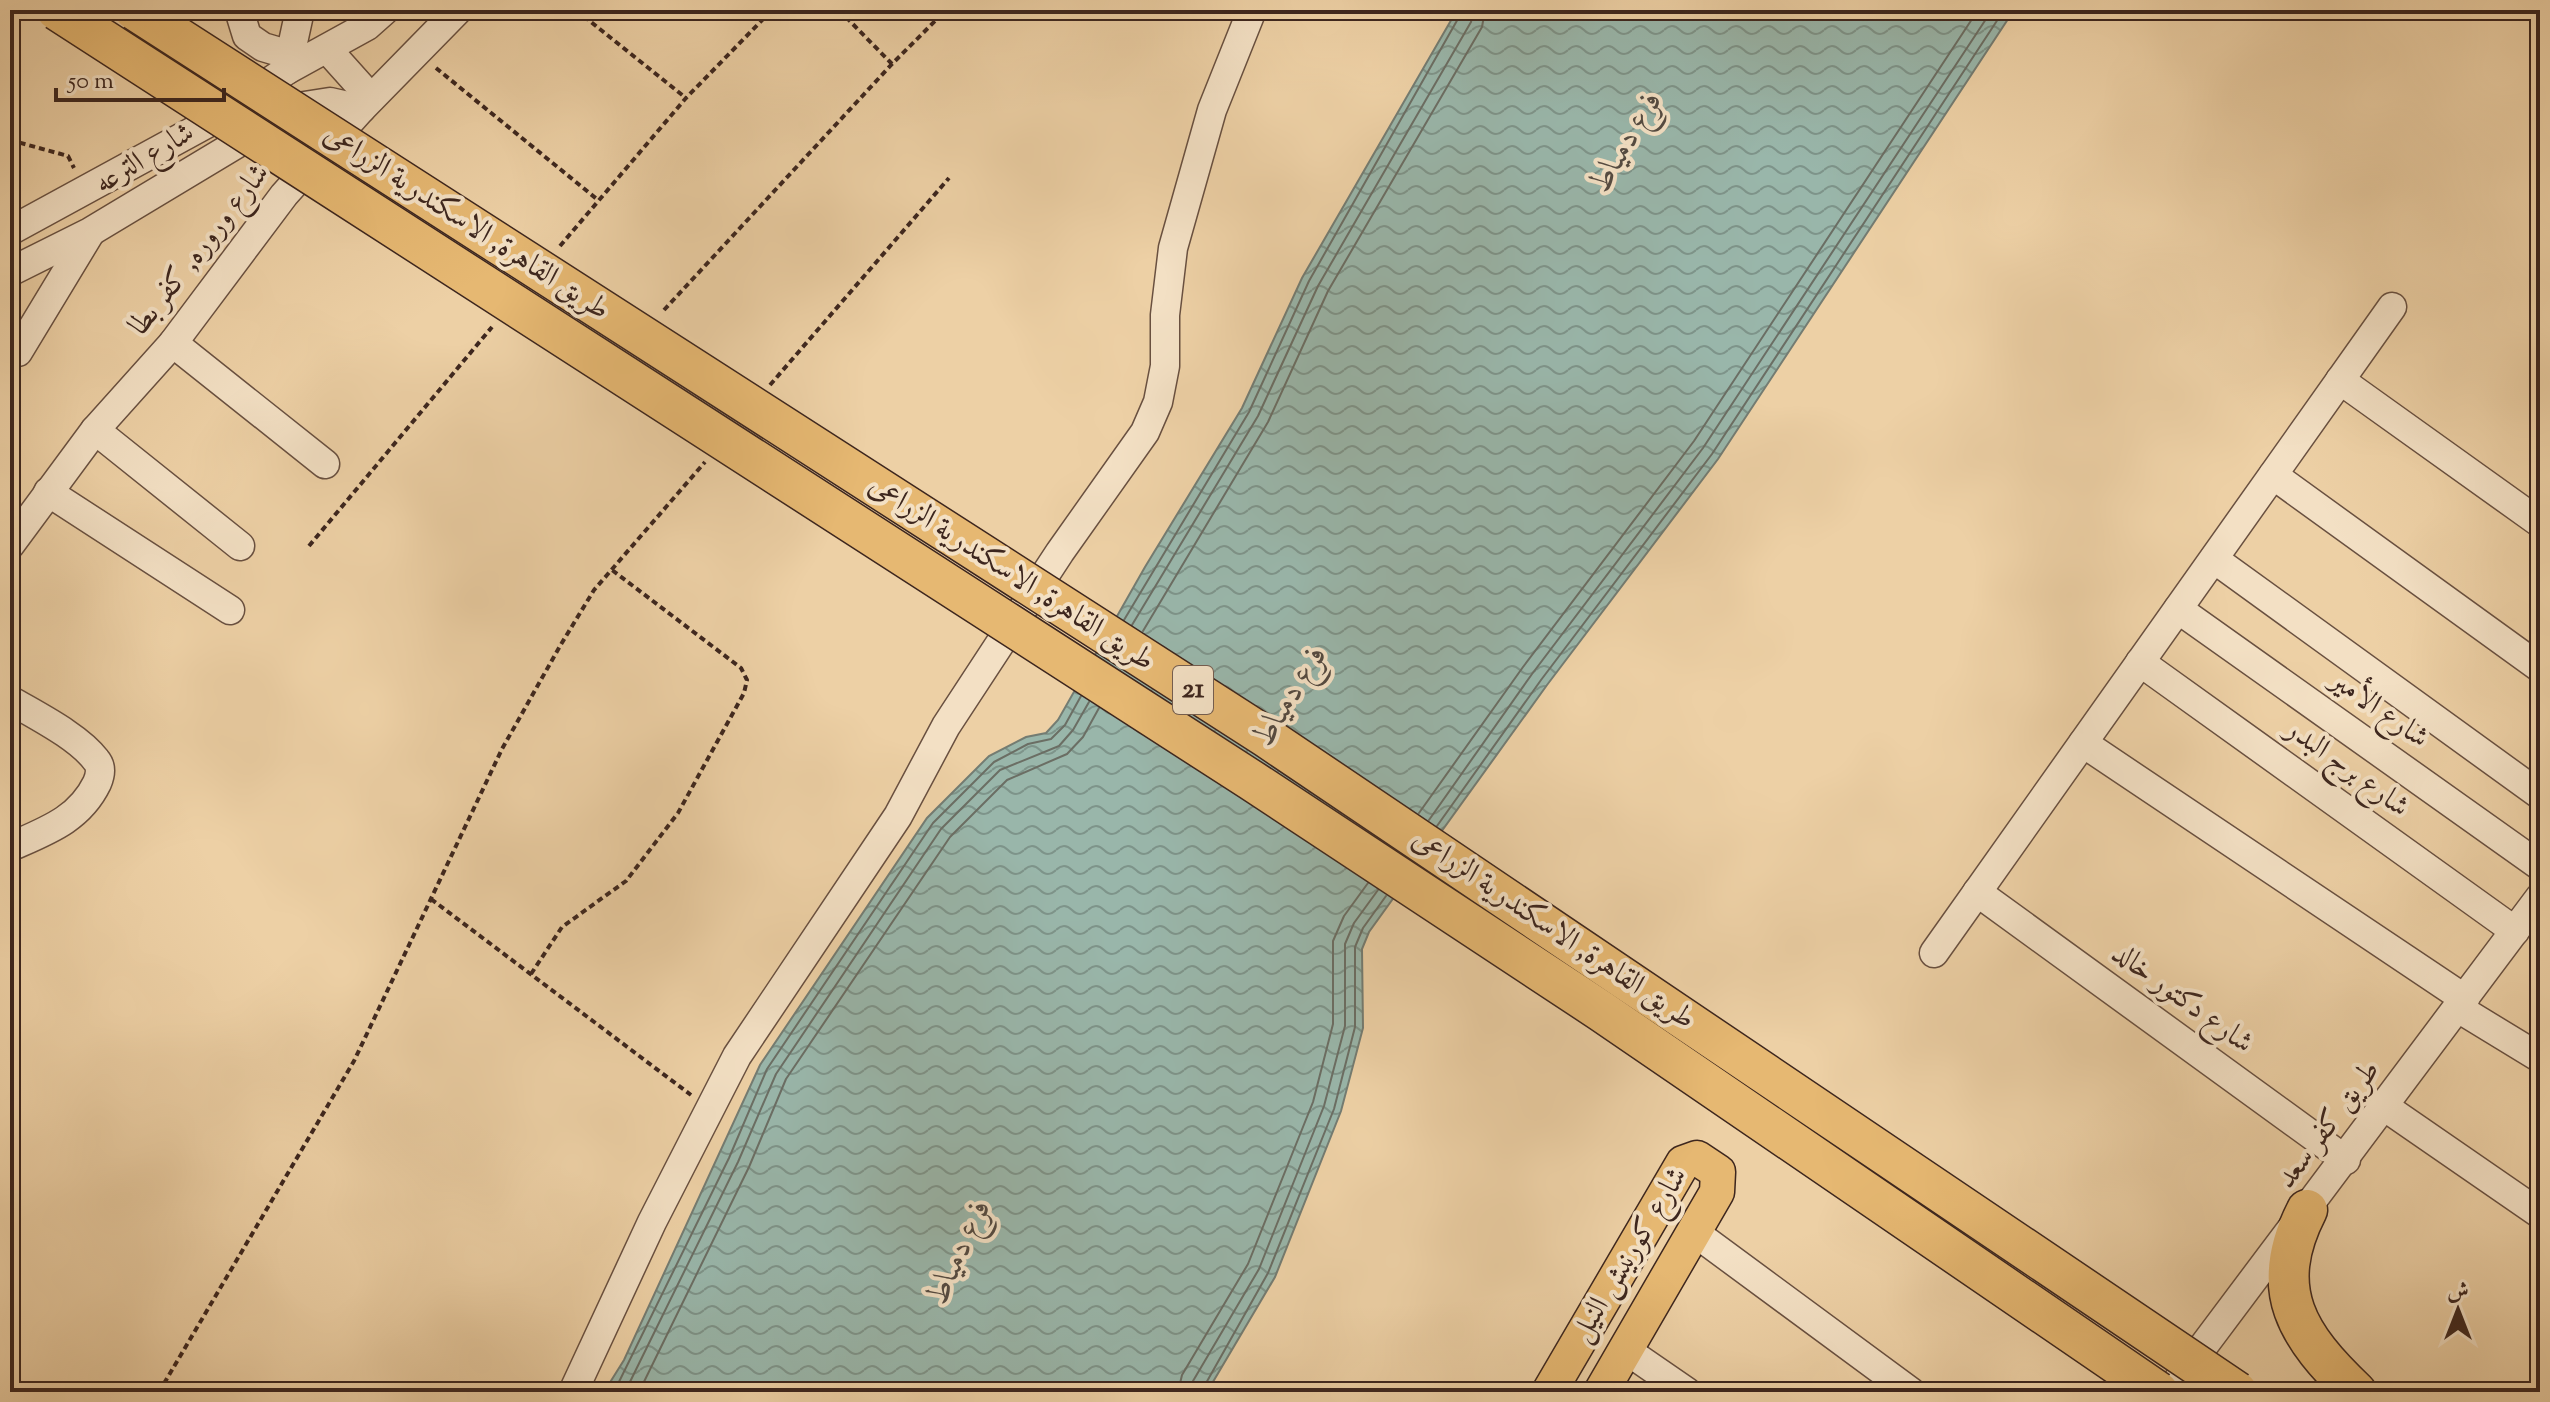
<svg xmlns="http://www.w3.org/2000/svg" width="2550" height="1402" font-family="'Sorts Mill Goudy',Amiri,serif">
	<defs>
		<pattern id="water-waves" width="16" height="10" patternUnits="userSpaceOnUse" patternTransform="scale(2)"><rect width="16" height="10" fill="#99b6aa"/><path d="M0 5q4-4 8 0t8 0" fill="none" stroke="#7e948a"/></pattern>
	</defs>
	<rect width="100%" height="100%" fill="#edd0a5"/>
	<filter id="stains"><feTurbulence type="fractalNoise" baseFrequency=".0025" numOctaves="4"/><feColorMatrix values="0 0 0 0 .2 0 0 0 0 .09 0 0 0 0 .02 0 0 0 .5 -.17"/></filter>
	<radialGradient id="worn" r=".72"><stop offset=".6" stop-color="#630" stop-opacity="0"/><stop offset="1" stop-color="#630" stop-opacity=".3"/></radialGradient>
	<polygon fill="url(#water-waves)" stroke="#747c72" stroke-width="2" points="1457,10 2014,10 1718,459 1547,685 1369,932 1362,949 1363,1028 1341,1111 1275,1277 1207,1392 604,1392 624,1360 760,1065 927,818 989,756 1026,737 1046,733 1058,720 1145,567 1242,408 1302,278"/>
	<g fill="none" stroke-linecap="round" stroke-linejoin="round">
		<g stroke="#6b6e64" stroke-width="2">
			<polyline points="1124,620 1249,412 1309,281 1463,10"/>
			<polyline points="1132,625 1258,416 1318,286 1471,22 1473,10"/>
			<polyline points="1143,631 1268,422 1328,291 1482,27 1485,10"/>
			<polyline points="1419,813 1523,667 1694,441 1978,10"/>
			<polyline points="1429,820 1532,674 1703,448 1992,10"/>
			<polyline points="1437,826 1541,680 1712,454 2004,10"/>
			<polyline points="614,1392 729,1158 767,1069 933,823 994,762 1028,744 1051,739 1065,725 1081,696"/>
			<polyline points="625,1392 738,1162 776,1074 941,829 1000,770 1059,746 1073,730 1089,702"/>
			<polyline points="639,1392 749,1167 786,1079 950,837 1007,780 1067,754 1083,737 1099,708"/>
			<polyline points="1178,1392 1182,1375 1248,1264 1313,1102 1333,1024 1333,941 1344,916 1368,883"/>
			<polyline points="1190,1392 1193,1381 1259,1269 1324,1106 1345,1026 1345,944 1354,923 1378,890"/>
			<polyline points="1201,1392 1268,1273 1334,1109 1355,1027 1355,947 1363,928 1386,896"/>
		</g>
		<defs>
			<g id="minor">
				<polyline points="239,10 247,36 263,47 290,55"/>
				<polyline points="328,50 371,98"/>
				<polyline points="287,70 300,10"/>
				<polyline points="10,231 208,123 287,70 367,26 385,10"/>
				<polyline points="10,272 90,232 298,107 330,102 361,109"/>
				<polyline points="173,343 325,464"/>
				<polyline points="18,352 90,233"/>
				<polyline points="2340,380 2540,523"/>
				<polyline points="95,430 240,546"/>
				<polyline points="2273,475 2540,668"/>
				<polyline points="48,492 230,610"/>
				<polyline points="10,545 95,430 173,343 284,195 361,109 458,10"/>
				<polyline points="2214,559 2540,795"/>
				<polyline points="2178,609 2540,866"/>
				<polyline points="2140,662 2515,931"/>
				<path d="M10,700c25,15 68,36 86,60 6,7 4,16 1,23 -18,37 -51,48 -87,64"/>
				<polyline points="2083,743 2465,999"/>
				<polyline points="1977,892 2346,1160"/>
				<polyline points="1934,953 2392,307"/>
				<polyline points="2458,1008 2540,1058"/>
				<polyline points="2385,1107 2540,1214"/>
				<polyline points="1694,1232 1911,1392"/>
				<polyline points="1626,1350 1687,1392"/>
				<polyline points="573,1392 652,1222 737,1056 898,816 946,726 1060,552 1145,432 1158,402 1165,366 1165,315 1173,248 1212,110 1252,10"/>
				<polyline points="2169,1392 2540,897"/>
			</g>
			<polyline id="major" points="1549,1392 1683,1163 1697,1158 1718,1172 1717,1192 1601,1392"/>
			<path id="highway" d="M2307,1210c-41,80 -9,127 49,182"/>
		</defs>
		<use href="#minor" stroke="#695040" stroke-width="31"/>
		<use href="#major" stroke="#3d261e" stroke-width="37"/>
		<use href="#highway" stroke="#3d261e" stroke-width="43"/>
		<g stroke="#3d261e" stroke-width="4" stroke-dasharray="6 4" stroke-linecap="butt">
			<polyline points="576,10 686,98"/>
			<polyline points="839,10 892,64"/>
			<polyline points="436,68 598,200"/>
			<polyline points="10,140 68,156 74,168"/>
			<polyline points="560,246 686,98 772,10"/>
			<polyline points="664,310 892,64 946,10"/>
			<polyline points="770,385 949,178"/>
			<polyline points="309,546 492,327"/>
			<polyline points="431,899 691,1095"/>
			<polyline points="531,974 562,927 626,881 678,813 744,693 747,680 741,668 612,570"/>
			<polyline points="159,1392 354,1061 502,749 560,646 594,590 705,462"/>
		</g>
		<use href="#minor" stroke="#f3e0c4" stroke-width="28"/>
		<use href="#major" stroke="#e6b872" stroke-width="34"/>
		<use href="#highway" stroke="#e6b872" stroke-width="40"/>
		<defs>
			<g id="highway-bridge">
				<polyline points="57,10 1251,780 1601,1011 2158,1392"/>
				<polyline points="135,10 1266,737 2237,1392"/>
			</g>
		</defs>
		<use href="#highway-bridge" stroke="#3d261e" stroke-width="43" stroke-linecap="butt"/>
		<use href="#highway-bridge" stroke="#e6b872" stroke-width="40"/>
	</g>
	<g text-anchor="middle" dominant-baseline="central" stroke-width="8" stroke-linejoin="round" paint-order="stroke">
		<rect fill="#f3e0c4" stroke="#745e50" stroke-width="2" x="1173" y="666" width="40" height="48" rx="6"/>
		<g font-size="28" font-weight="bold" fill="#3d261e">
			<text x="1193" y="690">21</text>
		</g>
		<g font-size="30" fill="#3d261e" stroke="#f3e0c4">
			<text transform="translate(145 159) rotate(-31)">شارع الترعه</text>
			<text transform="translate(466 223) rotate(33)">طريق القاهرة, الاسكندرية الزراعى</text>
			<text transform="translate(200 250) rotate(-52)">شارع وروره, كفر بطا</text>
			<text transform="translate(1011 574) rotate(33)">طريق القاهرة, الاسكندرية الزراعى</text>
			<text transform="translate(2379 710) rotate(35)">شارع الأمير</text>
			<text transform="translate(2347 769) rotate(36)">شارع برج البدر</text>
			<text transform="translate(1553 930) rotate(34)">طريق القاهرة, الاسكندرية الزراعى</text>
			<text transform="translate(2182 999) rotate(36)">شارع دكتور خالد</text>
			<text transform="translate(2329 1125) rotate(-53)">طريق كفر سعد</text>
			<text transform="translate(1630 1255) rotate(-59)">شارع كورنيش النيل</text>
		</g>
		<g font-size="32" font-style="italic" fill="#544a41" stroke="#f3e0c4">
			<text transform="translate(1627 142) rotate(-59)">فرع دمياط</text>
			<text transform="translate(1291 696) rotate(-58)">فرع دمياط</text>
			<text transform="translate(960 1252) rotate(-65)">فرع دمياط</text>
		</g>
	</g>
	<rect width="2550" height="1402" fill="none" stroke="#edd0a5" stroke-width="40"/>
	<rect x="12" y="12" width="2526" height="1378" fill="none" stroke="#3d261e" stroke-width="4"/>
	<rect x="20" y="20" width="2510" height="1362" fill="none" stroke="#3d261e" stroke-width="2"/>
	<g transform="translate(2458 1310)" stroke="#f3e0c4" stroke-width="6" paint-order="stroke">
	<path d="M0-6L14 30L0 20L-14 30Z" fill="#3d261e"/>
	<text y="-12" font-size="22" font-weight="bold" text-anchor="middle" fill="#3d261e">ش</text>
	</g>
	<path d="M56 88v12h168v-12" fill="none" stroke="#3d261e" stroke-width="4"/>
	<text x="68" y="88" font-size="24" fill="#3d261e" stroke="#f3e0c4" stroke-width="6" paint-order="stroke">50 m</text>
	<rect width="100%" height="100%" filter="url(#stains)"/>
	<rect width="100%" height="100%" fill="url(#worn)"/>
</svg>
